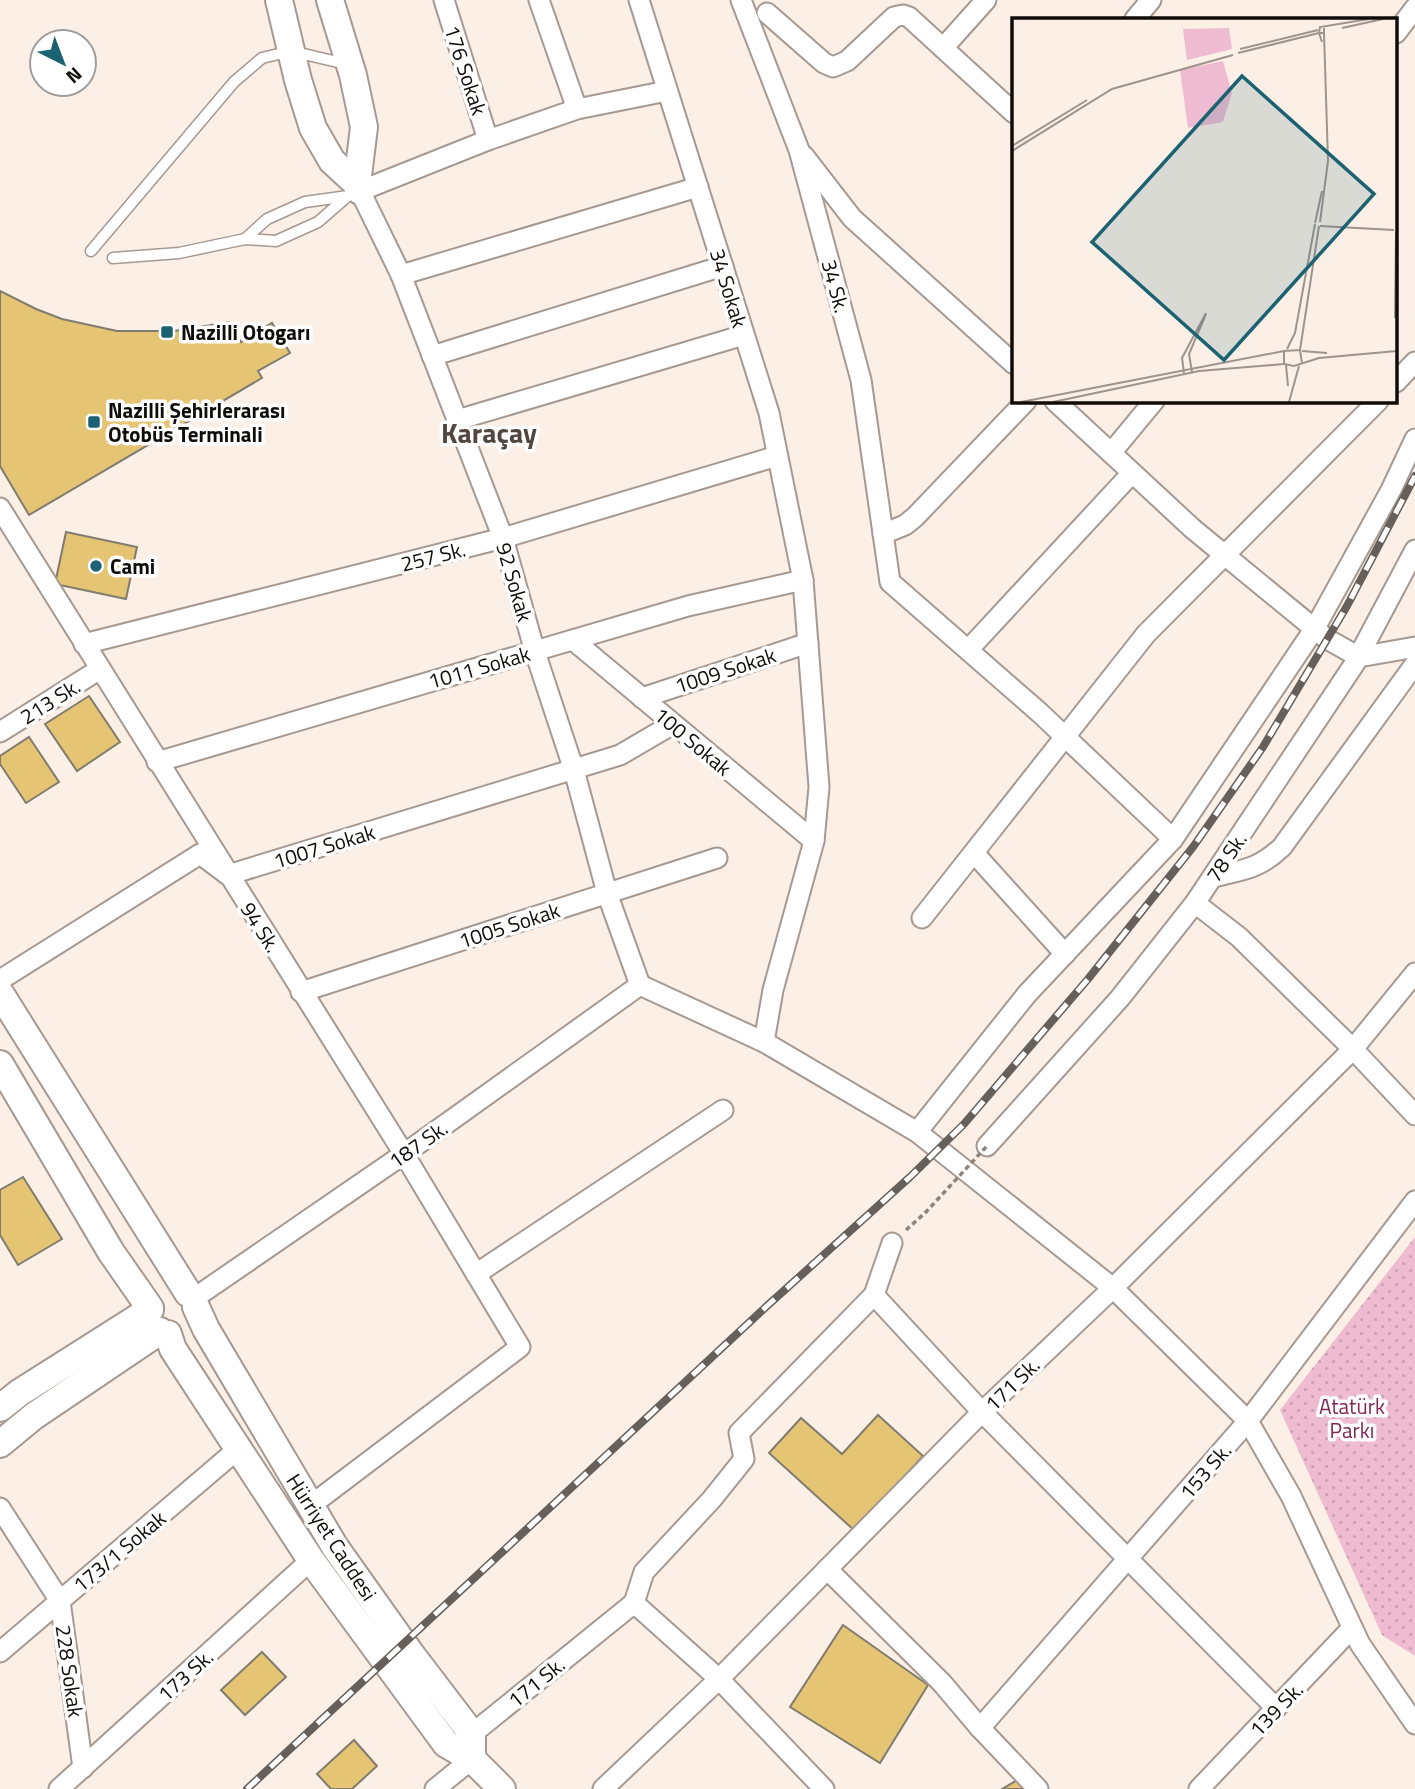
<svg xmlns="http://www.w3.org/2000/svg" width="1415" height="1789" font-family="'Titillium Web',sans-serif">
	<defs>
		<pattern id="green-dots" width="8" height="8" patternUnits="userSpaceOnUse" patternTransform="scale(1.75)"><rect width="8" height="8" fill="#eebbd0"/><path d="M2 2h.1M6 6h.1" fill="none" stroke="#cba0b1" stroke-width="1.8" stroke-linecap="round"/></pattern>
	</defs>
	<rect width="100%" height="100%" fill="#fcefe6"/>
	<polygon fill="url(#green-dots)" points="1415,1237 1415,1656 1382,1635 1280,1410"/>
	<g fill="#e5c474" stroke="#817c70" stroke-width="2">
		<polygon points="0,291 36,309 62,319 117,331 174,331 229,322 241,342 272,323 290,353 258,371 262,378 29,515 0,466"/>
		<polygon points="66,532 137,547 126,599 55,584"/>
		<polygon points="89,696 120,742 77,771 45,724"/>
		<polygon points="29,737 59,782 26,803 0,764 0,756"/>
		<polygon points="23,1177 62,1239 18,1265 0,1235 0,1190"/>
		<polygon points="878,1415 923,1456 855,1531 769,1453 801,1418 842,1454"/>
		<polygon points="843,1625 928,1685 880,1763 790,1707"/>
		<polygon points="262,1652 286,1677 245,1715 221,1690"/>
		<polygon points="354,1740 377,1766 352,1789 331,1789 317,1774"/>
		<polygon points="1019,1779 1025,1789 1002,1789"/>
	</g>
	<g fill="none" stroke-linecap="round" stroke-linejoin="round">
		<defs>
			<g id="service">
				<polyline points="245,239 267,219 305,202 348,196"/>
				<polyline points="91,251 234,82 262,58 291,51 346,64"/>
				<polyline points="113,258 179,253 245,239 276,241 318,222 349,195"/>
			</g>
			<g id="minor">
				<polyline points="444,0 488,140"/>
				<polyline points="539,0 577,109"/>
				<polyline points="639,0 769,413 803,580 819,787 814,841 773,990 764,1042"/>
				<polyline points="741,0 799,150 861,380 890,582 1040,713 1173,839"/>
				<polyline points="767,13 824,63 833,67 847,61 894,17 903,15 909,17 1014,113"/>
				<polyline points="1135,19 1151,0"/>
				<polyline points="1396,33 1415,8"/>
				<polyline points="943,48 986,0"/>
				<polyline points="804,156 852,218 1014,364"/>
				<polyline points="401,275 698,187"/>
				<polyline points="432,356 723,266"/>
				<polyline points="1396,382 1415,362"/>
				<polyline points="1055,401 1193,529 1327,639 1359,657 1415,647"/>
				<polyline points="457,420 744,335"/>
				<polyline points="1111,453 1154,401"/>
				<polyline points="0,508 404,1154 520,1347 310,1506"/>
				<polyline points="883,534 905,525 915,517 1026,401"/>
				<polyline points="573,640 814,841"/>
				<polyline points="84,644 503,538 777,456"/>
				<polyline points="968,650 1132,473"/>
				<polyline points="642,698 808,643"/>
				<polyline points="0,732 100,669"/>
				<polyline points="157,762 688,606 803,580"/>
				<polyline points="974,853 1065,954"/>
				<path d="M1213,877c30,-7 46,-8 69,-30l133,-183"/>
				<polyline points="1195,903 1239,937 1353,1049 1415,1115"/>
				<polyline points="922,918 1146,634 1378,401"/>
				<polyline points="0,980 200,854 228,875 620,755 673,724"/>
				<polyline points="640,985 607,893 574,770 535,652 503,538 401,275 360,191 488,140 577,109 667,91"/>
				<polyline points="640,985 764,1042 917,1132 1113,1288 1248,1421 1291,1496 1360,1644 1415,1724"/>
				<polyline points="301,992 717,858"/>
				<polyline points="917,1132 1027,994 1173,839 1315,628 1391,490 1415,439"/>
				<polyline points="987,1146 1120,998 1195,903 1355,663 1415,550"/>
				<polyline points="476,1274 723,1110"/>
				<polyline points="874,1295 982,1412 1276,1708"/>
				<polyline points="193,1299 404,1154 640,985"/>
				<polyline points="0,1508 60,1601 83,1768"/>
				<polyline points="827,1569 942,1683 980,1728 1038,1789"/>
				<polyline points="634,1603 719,1679 824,1789"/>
				<polyline points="0,1652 238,1449"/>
				<polyline points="980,1728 1248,1421 1415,1201"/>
				<polyline points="472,1734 634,1603 644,1572 712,1499 744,1459 739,1433 874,1295 892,1243"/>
				<polyline points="59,1789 311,1560"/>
				<polyline points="435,1789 472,1759"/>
				<polyline points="603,1789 719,1679 982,1412 1113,1288 1353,1049 1415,973"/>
				<polyline points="1199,1789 1352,1628"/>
			</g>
			<g id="secondary">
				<polyline points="279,0 298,80 313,128 332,161 357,184 360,191"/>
				<polyline points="330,0 353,75 364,127 357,184"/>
				<polyline points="0,993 188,1293"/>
				<polyline points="0,1064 111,1252 150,1308"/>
				<polyline points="196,1307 206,1329 335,1547 411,1654 472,1734 472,1759"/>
				<polyline points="168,1334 173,1349 311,1560 446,1744 472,1759 502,1789"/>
				<polyline points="0,1408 19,1393 150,1310"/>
				<polyline points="0,1444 34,1416 160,1331"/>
			</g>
		</defs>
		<use href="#service" stroke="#a59991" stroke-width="13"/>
		<use href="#minor" stroke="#a59991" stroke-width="23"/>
		<use href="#secondary" stroke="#a59991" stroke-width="30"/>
		<polyline stroke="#8c837d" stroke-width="3.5" stroke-dasharray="5 3.5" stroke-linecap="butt" points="906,1230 925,1213"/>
		<use href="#service" stroke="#fff" stroke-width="10"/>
		<use href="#minor" stroke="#fff" stroke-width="19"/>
		<use href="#secondary" stroke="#fff" stroke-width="26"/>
		<defs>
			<polyline id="rail" points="247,1789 768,1305 910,1177 964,1124 1088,979 1193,847 1263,747 1347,606 1415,476"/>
		</defs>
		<use href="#rail" stroke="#665f5a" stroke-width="8"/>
		<use href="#rail" stroke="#fff" stroke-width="5" stroke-dasharray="16" stroke-linecap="butt"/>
		<polyline stroke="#8c837d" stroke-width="3.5" stroke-dasharray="5 3.5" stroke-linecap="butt" points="925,1213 987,1146"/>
	</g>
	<g fill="#1b6372" stroke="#fff" stroke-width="2.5">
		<rect x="160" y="325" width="14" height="14" rx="3.5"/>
		<rect x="87" y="415" width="14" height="14" rx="3.5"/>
		<circle cx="96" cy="566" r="7"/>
	</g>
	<g text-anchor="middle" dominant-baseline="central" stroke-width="7" stroke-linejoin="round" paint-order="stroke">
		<g font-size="21" fill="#100c09" stroke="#fff">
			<text transform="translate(466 70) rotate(72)">176 Sokak</text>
			<text transform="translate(836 286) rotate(75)">34 Sk.</text>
			<text transform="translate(729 288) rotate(73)">34 Sokak</text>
			<text transform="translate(433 556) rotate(-14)">257 Sk.</text>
			<text transform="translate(515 582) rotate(74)">92 Sokak</text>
			<text transform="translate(479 667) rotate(-16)">1011 Sokak</text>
			<text transform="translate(725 670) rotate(-18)">1009 Sokak</text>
			<text transform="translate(50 701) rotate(-32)">213 Sk.</text>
			<text transform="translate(693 741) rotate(40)">100 Sokak</text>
			<text transform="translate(324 846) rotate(-17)">1007 Sokak</text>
			<text transform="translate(1226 857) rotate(-56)">78 Sk.</text>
			<text transform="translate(509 925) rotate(-18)">1005 Sokak</text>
			<text transform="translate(261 927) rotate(58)">94 Sk.</text>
			<text transform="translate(418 1144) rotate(-35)">187 Sk.</text>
			<text transform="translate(1012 1384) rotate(-44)">171 Sk.</text>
			<text transform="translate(1205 1471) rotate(-49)">153 Sk.</text>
			<text transform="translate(332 1537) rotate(57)">Hürriyet Caddesi</text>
			<text transform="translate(119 1551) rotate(-40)">173/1 Sokak</text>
			<text transform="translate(70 1671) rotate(82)">228 Sokak</text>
			<text transform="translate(185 1675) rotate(-42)">173 Sk.</text>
			<text transform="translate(536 1682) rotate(-39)">171 Sk.</text>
			<text transform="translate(1276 1709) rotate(-46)">139 Sk.</text>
		</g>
		<g font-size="21" font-weight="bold" fill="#100c09" stroke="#fff" text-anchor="start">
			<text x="181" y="332">Nazilli Otogarı</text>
			<text x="108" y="410">Nazilli Şehirlerarası<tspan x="108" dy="24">Otobüs Terminali</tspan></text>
			<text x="110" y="566">Cami</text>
		</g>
		<g font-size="21" fill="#812556" stroke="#fff">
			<text x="1352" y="1406">Atatürk<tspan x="1352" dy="24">Parkı</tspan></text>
		</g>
		<g font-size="28" font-weight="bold" fill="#514740" stroke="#fff">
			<text x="489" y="432">Karaçay</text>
		</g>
	</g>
	<g transform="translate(1012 18)">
		<rect width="385" height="385" fill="#fcefe6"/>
		<path d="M217,10l3,21 -45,11 -4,-31zM211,43l9,32 -9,29 -35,6 -8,-58z" fill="#eebbd0"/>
		<path fill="none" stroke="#9e948e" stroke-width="2" d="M312,10v5h-5l1,-6 49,-8M330,10l41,-9M228,31l78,-19M226,35l81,-20 3,9M0,128l75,-46M0,133l100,-62 121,-34M308,204l8,-61 -4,-128M303,205l7,-32M308,208l74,4M383,300l1,-86M275,331l8,-16 20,-109M288,332l19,-124M290,333l25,2M290,345l-2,-13 -16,1v13l10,2 25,-8 78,-7M274,347l2,21M180,354l-3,-18 17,-40M172,355l-2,-15 24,-45M9,384l263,-51M41,384l146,-31 85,-7M277,384l10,-36"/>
		<path fill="#1b6372" fill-opacity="0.15" stroke="#1b6372" stroke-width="3.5" d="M230,58l132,118 -150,166 -132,-118z"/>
		<rect width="385" height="385" fill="none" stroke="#100c09" stroke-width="3.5"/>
	</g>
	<g transform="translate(63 63) rotate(138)"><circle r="33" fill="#ffffff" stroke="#9f9e9d" stroke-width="2"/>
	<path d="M0-5L12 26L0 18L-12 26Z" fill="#1b6372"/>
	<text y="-10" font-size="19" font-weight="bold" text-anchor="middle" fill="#100c09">N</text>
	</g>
</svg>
